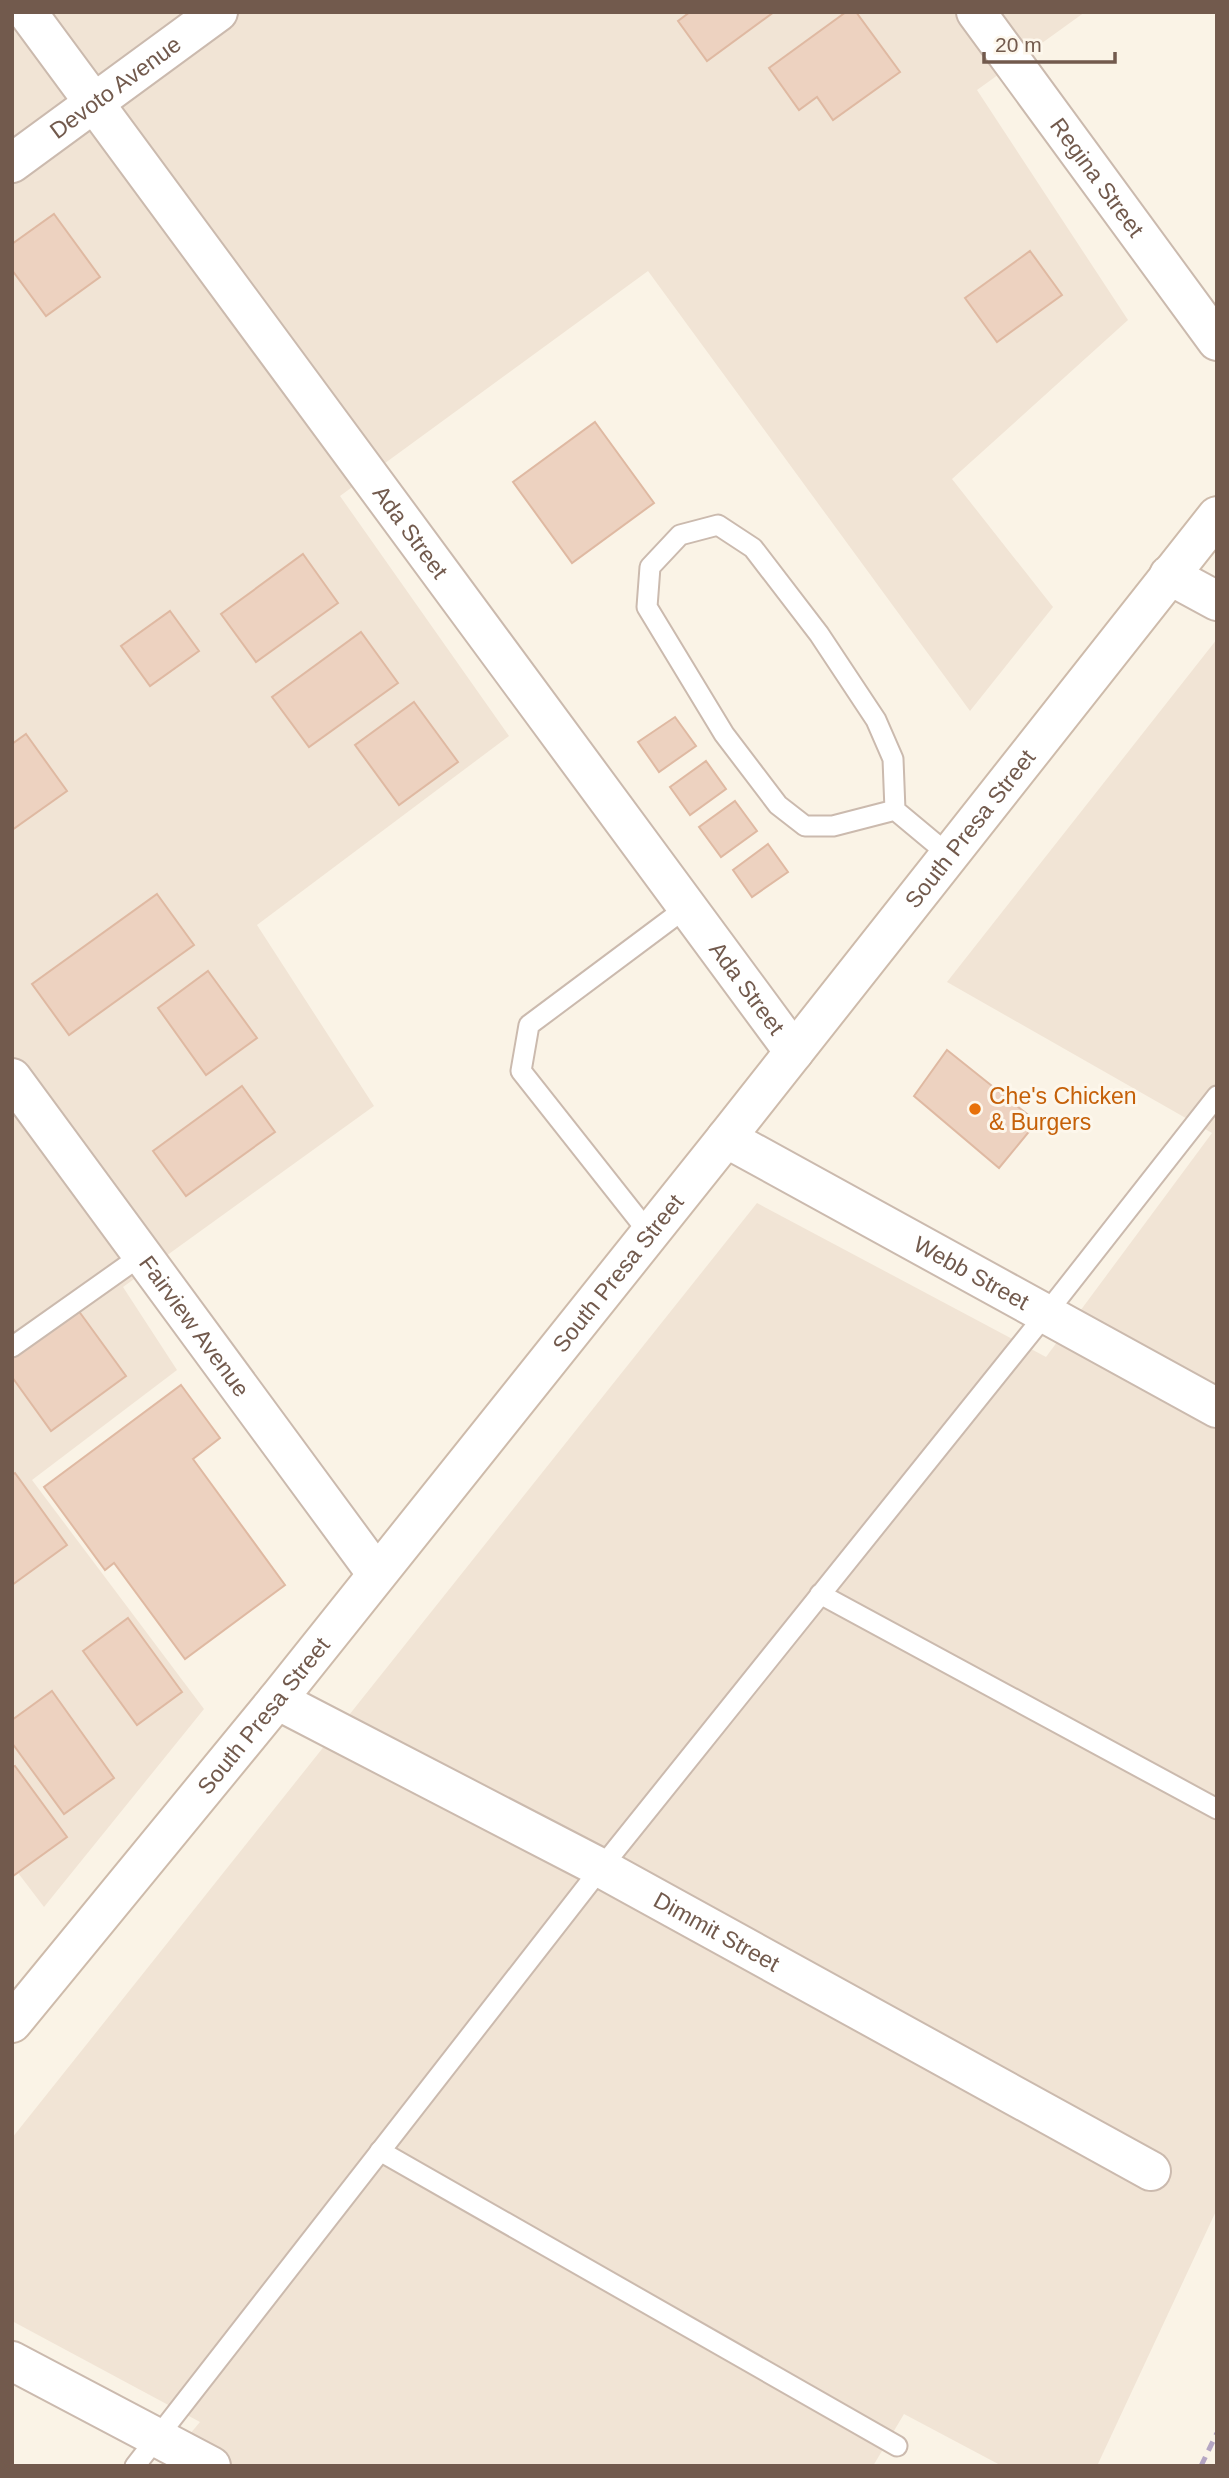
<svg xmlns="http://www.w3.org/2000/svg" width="1229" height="2478" font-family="Arial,sans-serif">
	<rect width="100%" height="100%" fill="#faf3e6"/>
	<g fill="#f1e4d5">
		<polygon points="12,12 1085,12 977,90 1128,320 952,479 1053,607 970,711 648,271 340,496 509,736 257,925 374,1106 123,1287 177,1370 32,1480 204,1709 44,1907 12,1865"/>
		<polygon points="1217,639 1217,2209 1097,2466 1002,2466 904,2414 873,2466 163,2466 200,2422 12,2321 12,2138 757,1203 1046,1357 1212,1133 947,982"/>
	</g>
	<g fill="#edd2c0" stroke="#dfb9a2" stroke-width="2">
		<polygon points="690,12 774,12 707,61 678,21"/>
		<polygon points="846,12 856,12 900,72 833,120 817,97 799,110 769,68"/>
		<polygon points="54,214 100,277 46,316 12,270 12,244"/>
		<polygon points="1030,251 1062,295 997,342 965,298"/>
		<polygon points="595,422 654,503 572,563 513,482"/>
		<polygon points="303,554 338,603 256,662 221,614"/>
		<polygon points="170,611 199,651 150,686 121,646"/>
		<polygon points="361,632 398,683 309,747 272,697"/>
		<polygon points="414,702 458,762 399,805 355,745"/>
		<polygon points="675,717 696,746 659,772 638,742"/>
		<polygon points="26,734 67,791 12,830 12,744"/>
		<polygon points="706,761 726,789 690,815 670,787"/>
		<polygon points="735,801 757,831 721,857 699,827"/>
		<polygon points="768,844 788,872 752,897 733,870"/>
		<polygon points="157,894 194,945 69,1035 32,984"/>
		<polygon points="208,971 257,1038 206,1075 158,1008"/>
		<polygon points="947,1050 1037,1122 999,1168 914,1096"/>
		<polygon points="242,1086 275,1132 186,1196 153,1151"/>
		<polygon points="78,1310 126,1376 51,1431 12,1377 12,1358"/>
		<polygon points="181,1385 220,1438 193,1459 285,1585 185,1659 114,1563 105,1570 44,1487"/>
		<polygon points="15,1473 67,1545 12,1585 12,1475"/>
		<polygon points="128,1618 182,1692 137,1725 83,1651"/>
		<polygon points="52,1691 114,1778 64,1814 12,1743 12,1720"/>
		<polygon points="15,1766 67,1837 13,1876 12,1767"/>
	</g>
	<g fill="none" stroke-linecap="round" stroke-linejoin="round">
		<defs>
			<g id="service">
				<polyline points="895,810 833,826 805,826 778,805 724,734 647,607 650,567 680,535 718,525 753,548 819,634 876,720 893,759 895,810 949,855"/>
				<polyline points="649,1233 521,1071 529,1025 687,907"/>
				<polyline points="12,1347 142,1255"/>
				<polyline points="820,1594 1217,1809"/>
				<polyline points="380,2151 897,2446"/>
				<polyline points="135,2466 601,1868 1045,1315 1217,1096"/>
			</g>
			<g id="minor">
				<path id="s1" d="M27,12l767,1040"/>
				<path id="s2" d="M976,12l241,329"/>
				<path id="s3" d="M12,163l206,-151"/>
				<polyline points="1169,575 1217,601"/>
				<path id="s4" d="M12,1078l364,495"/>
				<path id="s5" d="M726,1138l491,270"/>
				<path id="s6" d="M277,1700l324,168 550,303"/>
				<polyline points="12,2361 211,2466"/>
			</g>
			<g id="secondary">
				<path id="s7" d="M12,2023l265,-323 449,-562 491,-622"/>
			</g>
		</defs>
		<use href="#service" stroke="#cbbaae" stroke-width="23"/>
		<use href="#minor" stroke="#cbbaae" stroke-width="42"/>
		<use href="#secondary" stroke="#cebbab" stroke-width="42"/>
		<use href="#service" stroke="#fff" stroke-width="19"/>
		<use href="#minor" stroke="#fff" stroke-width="38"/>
		<use href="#secondary" stroke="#fff" stroke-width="38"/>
		<polyline stroke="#b5a6c3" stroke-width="5" stroke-dasharray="10 7" stroke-linecap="butt" points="1201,2466 1217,2433"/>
	</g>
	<circle fill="#e8710a" stroke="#fdf7ec" stroke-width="2.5" cx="975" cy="1109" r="7"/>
	<g text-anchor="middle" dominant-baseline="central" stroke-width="6" stroke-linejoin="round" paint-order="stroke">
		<g font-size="23" fill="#725a4d" stroke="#fdf7ec">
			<text stroke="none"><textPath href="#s3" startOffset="128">Devoto Avenue</textPath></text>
			<text stroke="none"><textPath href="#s2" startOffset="205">Regina Street</textPath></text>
			<text stroke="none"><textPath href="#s1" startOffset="646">Ada Street</textPath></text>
			<text stroke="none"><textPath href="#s7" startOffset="1531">South Presa Street</textPath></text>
			<text stroke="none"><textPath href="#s1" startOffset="1213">Ada Street</textPath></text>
			<text stroke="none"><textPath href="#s7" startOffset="964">South Presa Street</textPath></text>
			<text stroke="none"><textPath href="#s5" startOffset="280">Webb Street</textPath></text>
			<text stroke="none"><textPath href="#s4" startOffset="308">Fairview Avenue</textPath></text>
			<text stroke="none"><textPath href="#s7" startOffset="397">South Presa Street</textPath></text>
			<text stroke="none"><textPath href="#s6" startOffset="497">Dimmit Street</textPath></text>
		</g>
		<g font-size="23" fill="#c56008" stroke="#fdf7ec" text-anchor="start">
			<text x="989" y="1096">Che's Chicken<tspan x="989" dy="26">&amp; Burgers</tspan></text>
		</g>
	</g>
	<rect width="1229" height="2478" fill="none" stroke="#725a4d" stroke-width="28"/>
	<path d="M984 52v10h131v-10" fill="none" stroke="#725a4d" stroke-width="3.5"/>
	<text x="995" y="52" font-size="21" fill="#725a4d" stroke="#fdf7ec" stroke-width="5" paint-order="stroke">20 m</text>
</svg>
